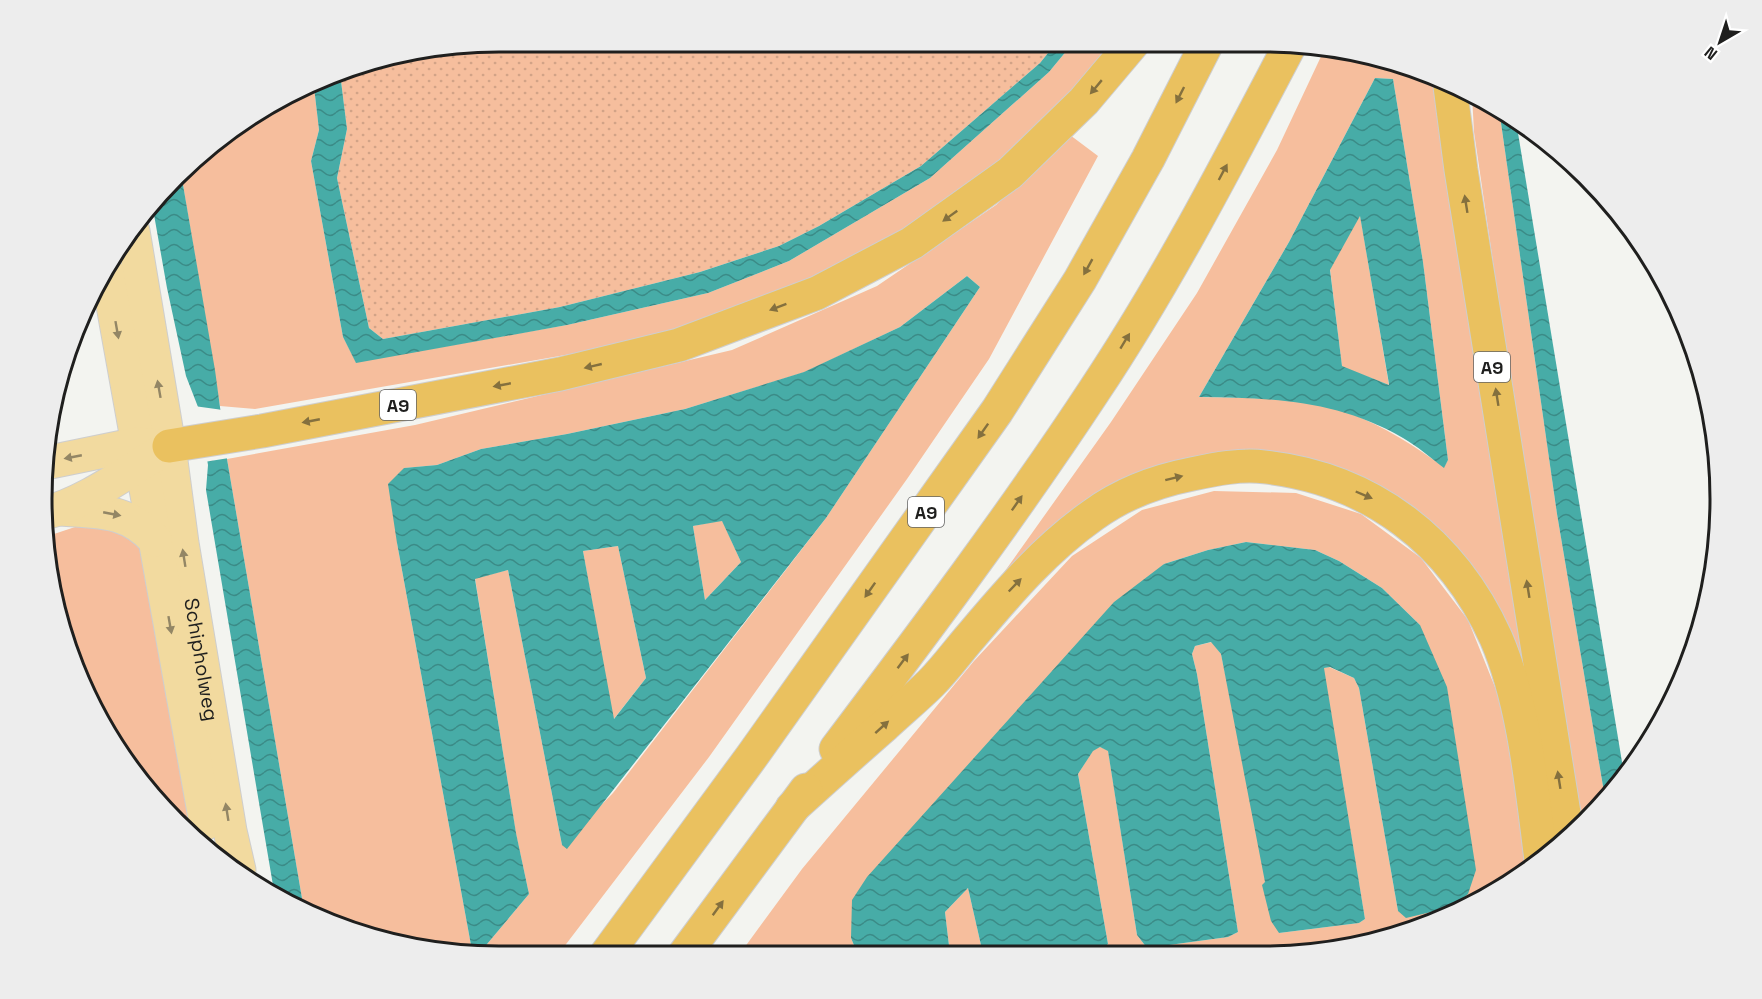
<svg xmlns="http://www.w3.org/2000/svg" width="1762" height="999" font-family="'Space Grotesk',sans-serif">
	<defs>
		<pattern id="park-dots" width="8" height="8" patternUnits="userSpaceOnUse" patternTransform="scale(1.5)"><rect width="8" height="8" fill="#f6be9d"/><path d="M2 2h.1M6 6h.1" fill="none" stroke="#d2a387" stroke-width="1.8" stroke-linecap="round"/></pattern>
		<pattern id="water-waves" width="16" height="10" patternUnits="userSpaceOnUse" patternTransform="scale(1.5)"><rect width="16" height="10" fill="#47aca7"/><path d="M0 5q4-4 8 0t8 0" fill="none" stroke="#3b8b87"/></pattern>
	</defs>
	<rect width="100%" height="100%" fill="#f3f4f0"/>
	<g fill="#f6be9d" fill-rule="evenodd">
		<polygon points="1073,43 1116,43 1058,110 979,183 893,244 680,335 255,409 220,406 182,179 221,136 314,87 319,130 311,161 343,337 356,362 567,325 708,293 789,261 930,178 1049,72"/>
		<path d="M1325,48l56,10 61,25 108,680 -31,-81 -135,-185 -191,-32 -193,113 111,-156 86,-129 80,-143zM1375,78l18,1 30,183 25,198 -4,7c-30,-21 -60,-41 -95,-54 -43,-16 -104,-15 -150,-16l90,-155z"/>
		<polygon points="1472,95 1499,109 1557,514 1605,798 1586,823 1576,831 1474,132"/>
		<polygon points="1070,135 1098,156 989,359 907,479 709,757 557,956 477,956 529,894 516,834 475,578 508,570 562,845 613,793 826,518 980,287 967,276 900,327 805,372 685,409 567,434 481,449 437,465 405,468 397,543 473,956 381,941 304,910 227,459 415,425 732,350 877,286 996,205"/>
		<polygon points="1360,215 1389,385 1342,367 1330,269"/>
		<polygon points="1214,491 1296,493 1361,514 1421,558 1468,620 1501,702 1533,866 1516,880 1410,933 1322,953 1069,954 1101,950 1108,944 1078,774 1093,750 1100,747 1108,750 1137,935 1147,948 1228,937 1238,932 1197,674 1192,654 1195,646 1212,642 1221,654 1279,933 1359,923 1365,919 1323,668 1329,667 1354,678 1359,688 1398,911 1420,625 1382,588 1339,561 1315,550 1246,542 1208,550 1164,564 851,938 858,955 739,955 802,869 974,661 1072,556 1142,510"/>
		<polygon points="722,520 741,562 705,600 693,526"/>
		<polygon points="84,524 119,528 141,545 201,839 155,801 151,788 146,786 77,674 45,537"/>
		<polygon points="618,546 646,678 613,720 583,551"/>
		<polygon points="968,888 983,954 950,954 945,912"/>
	</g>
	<polygon fill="url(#park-dots)" points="500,42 1056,43 1040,63 921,166 819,226 779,246 700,272 560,307 383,339 369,328 337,178 347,129 340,73 353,66"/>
	<g fill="url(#water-waves)" fill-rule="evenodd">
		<polygon points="1056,43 1073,43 1049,72 930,178 789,261 708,293 567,325 356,363 343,337 311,161 319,130 314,87 340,73 347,129 337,178 369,328 383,339 560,307 700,272 779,246 819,226 921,166 1040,63"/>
		<path d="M1375,78l18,1 30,183 25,198 -4,8c-13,-10 -27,-22 -41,-30 -66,-38 -130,-40 -204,-41l90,-155zM1360,216l29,168v1l-47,-19 -12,-96z"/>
		<polygon points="1499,109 1516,121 1624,774 1605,798 1557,514"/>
		<polygon points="182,179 215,370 227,459 304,910 275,897 206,490 208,465 198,407 186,376 167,288 153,209"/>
		<path d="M967,276l13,11 -154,231 -259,331 -5,-4 -54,-275 -33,9 41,254 13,61 -52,62h-4l-76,-413 -9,-59 16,-16 33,-3 44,-16 86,-15 118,-25 119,-37 96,-45zM722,521l19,41 -36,38 -12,-74zM618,546l28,132 -32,41 -31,-168z"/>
		<polygon points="1246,542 1315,550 1339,561 1382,588 1420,625 1447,687 1476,870 1468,894 1452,907 1406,918 1398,911 1359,688 1354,678 1330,667 1324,668 1365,919 1359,923 1279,933 1271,921 1262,885 1265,882 1221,654 1211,642 1195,646 1192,654 1197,674 1238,932 1228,937 1147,948 1137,935 1108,751 1100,747 1093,751 1078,774 1108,944 1101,950 1069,954 983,954 968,888 945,912 950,954 858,955 851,938 852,900 867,877 1114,602 1164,564 1208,550"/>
	</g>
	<polygon fill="#f3f4f0" points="194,406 223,410 229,458 204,462"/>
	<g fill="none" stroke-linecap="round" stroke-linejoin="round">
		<defs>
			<g id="major">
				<path id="s1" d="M133,231l36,215 13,97 48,288 9,39"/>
				<polyline points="107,272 206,823"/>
				<polyline points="50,462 138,444 158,446"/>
				<path d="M61,509c38,3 66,0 94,31"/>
				<path d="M45,513c40,-10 77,-38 112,-59"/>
			</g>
			<g id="highway">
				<polyline points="1450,86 1461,170 1568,838"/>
				<polyline points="169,446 262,431 560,374 679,345 817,293 912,243 1010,173 1084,101 1133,43"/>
				<path d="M836,749c89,-118 177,-235 258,-358 74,-111 135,-230 197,-348"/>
				<path d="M792,808c31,-28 62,-56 93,-83 15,-14 32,-28 46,-42 15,-15 27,-32 41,-48 37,-44 74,-87 121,-120 29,-21 63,-34 99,-41 23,-5 49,-10 73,-7 106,12 187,74 231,171 28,64 36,152 45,222"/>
				<polyline points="684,955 806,790"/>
				<polyline points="605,956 752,756 997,411 1080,280 1148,159 1207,43"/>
			</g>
		</defs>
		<use href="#major" stroke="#cecece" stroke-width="35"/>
		<use href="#highway" stroke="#cecece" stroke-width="35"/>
		<use href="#major" stroke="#f2da9f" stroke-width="33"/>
		<use href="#highway" stroke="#eac15f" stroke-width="33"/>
	</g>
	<defs><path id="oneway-solid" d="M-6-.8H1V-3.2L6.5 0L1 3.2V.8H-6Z" transform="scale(1.5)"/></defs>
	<g fill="#84703e">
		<use href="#oneway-solid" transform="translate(1096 87) rotate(130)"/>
		<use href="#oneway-solid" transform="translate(1180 95) rotate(117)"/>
		<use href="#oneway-solid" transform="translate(1223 172) rotate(-62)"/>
		<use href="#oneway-solid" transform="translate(1466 204) rotate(-99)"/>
		<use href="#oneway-solid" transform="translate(950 216) rotate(144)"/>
		<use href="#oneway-solid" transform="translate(1088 267) rotate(119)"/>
		<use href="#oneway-solid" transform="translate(778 307) rotate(159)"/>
		<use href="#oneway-solid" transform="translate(1125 341) rotate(-59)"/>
		<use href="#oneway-solid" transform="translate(593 366) rotate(167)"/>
		<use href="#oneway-solid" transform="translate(502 385) rotate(169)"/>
		<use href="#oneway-solid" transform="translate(1497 397) rotate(-99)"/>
		<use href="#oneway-solid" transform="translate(311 421) rotate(169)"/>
		<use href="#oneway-solid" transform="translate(983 431) rotate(125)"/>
		<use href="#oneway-solid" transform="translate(1174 478) rotate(-14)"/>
		<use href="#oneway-solid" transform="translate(1364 495) rotate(23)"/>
		<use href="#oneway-solid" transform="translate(1017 503) rotate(-55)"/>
		<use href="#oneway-solid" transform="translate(1015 585) rotate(-46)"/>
		<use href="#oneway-solid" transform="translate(1528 589) rotate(-99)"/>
		<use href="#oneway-solid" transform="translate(870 590) rotate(125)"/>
		<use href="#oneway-solid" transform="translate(903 661) rotate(-53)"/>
		<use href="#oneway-solid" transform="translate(882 727) rotate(-42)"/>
		<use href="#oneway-solid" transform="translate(1559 780) rotate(-99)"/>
		<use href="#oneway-solid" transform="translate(718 908) rotate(-54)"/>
	</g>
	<g fill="#938665">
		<use href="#oneway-solid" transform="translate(117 330) rotate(80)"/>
		<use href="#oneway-solid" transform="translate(159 389) rotate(-100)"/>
		<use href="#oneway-solid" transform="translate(73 457) rotate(169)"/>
		<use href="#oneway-solid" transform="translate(112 514) rotate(11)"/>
		<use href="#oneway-solid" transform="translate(184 558) rotate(-99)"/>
		<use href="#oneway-solid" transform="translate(170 625) rotate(80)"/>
		<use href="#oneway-solid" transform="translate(227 812) rotate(-99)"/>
	</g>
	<g text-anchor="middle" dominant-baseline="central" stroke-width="4.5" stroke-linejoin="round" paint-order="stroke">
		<g fill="#fff" stroke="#626262" stroke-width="1.5">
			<rect x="1474" y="352" width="36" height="30" rx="4.5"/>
			<rect x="380" y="390" width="36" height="30" rx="4.5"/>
			<rect x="908" y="497" width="36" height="30" rx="4.5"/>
		</g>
		<g font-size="18" font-weight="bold" fill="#1f1f1e">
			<text x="1492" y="367">A9</text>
			<text x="398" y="405">A9</text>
			<text x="926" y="512">A9</text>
		</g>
		<g font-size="20" fill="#1f1f1e" stroke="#fff">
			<text stroke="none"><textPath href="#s1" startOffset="434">Schipholweg</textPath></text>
		</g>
	</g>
	<path d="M0 0H1762V999H0ZM499 52H1263A447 447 0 0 1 1710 499V499A447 447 0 0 1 1263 946H499A447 447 0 0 1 52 499V499A447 447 0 0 1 499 52Z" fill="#ededed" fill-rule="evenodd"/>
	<path fill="none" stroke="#1f1f1e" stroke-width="3" d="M499 52H1263A447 447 0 0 1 1710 499V499A447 447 0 0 1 1263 946H499A447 447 0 0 1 52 499V499A447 447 0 0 1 499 52Z"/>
	<g transform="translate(1720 42) rotate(219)" stroke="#ffffff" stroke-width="4.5" paint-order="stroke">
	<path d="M0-4.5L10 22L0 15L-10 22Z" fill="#1f1f1e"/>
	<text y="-9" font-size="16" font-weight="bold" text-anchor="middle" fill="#1f1f1e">N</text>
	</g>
</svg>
